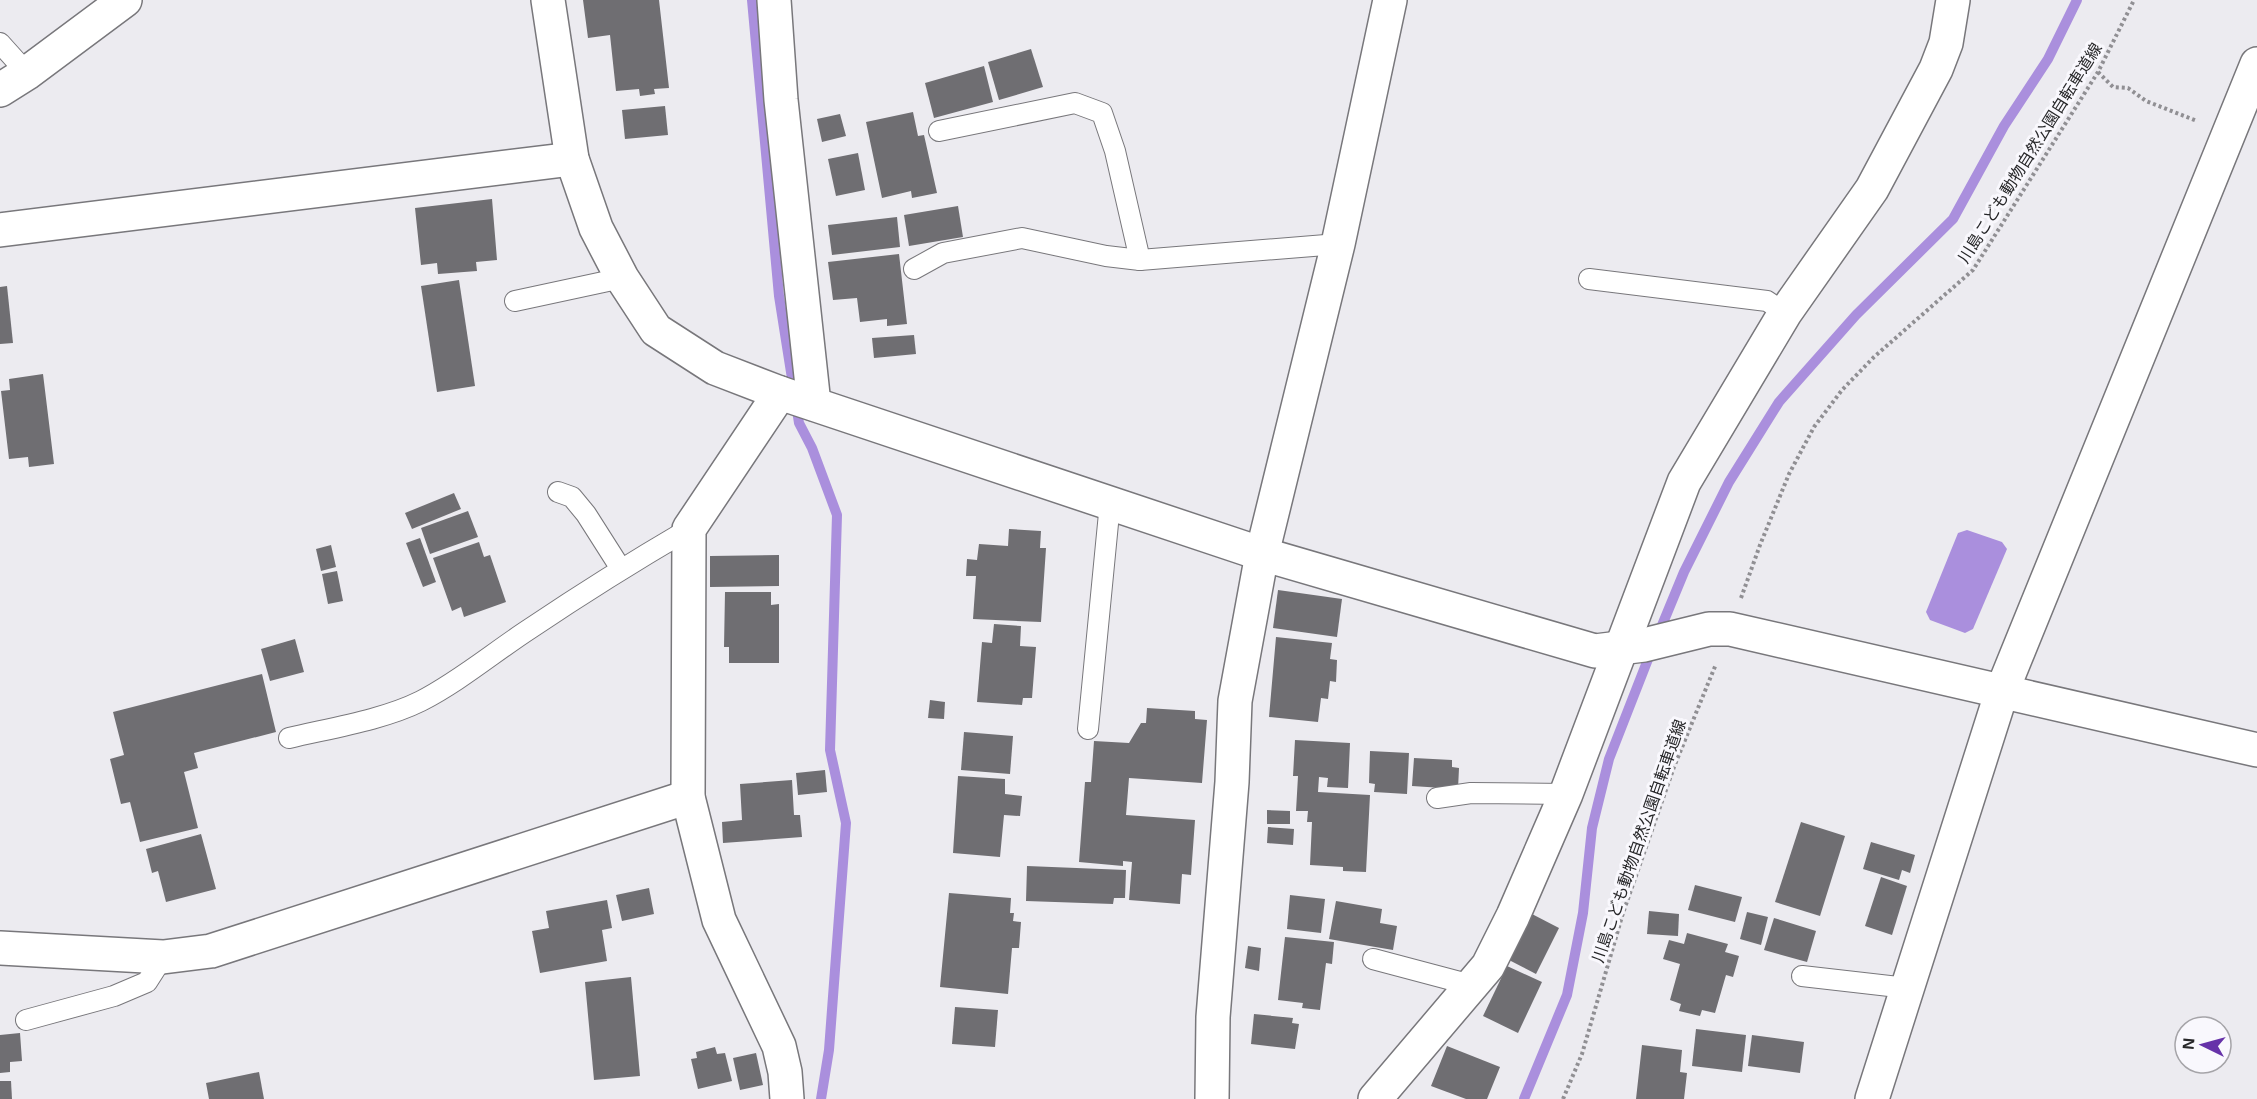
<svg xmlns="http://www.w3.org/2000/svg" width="2257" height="1099" font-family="Helvetica,'Noto Sans JP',sans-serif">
	<rect width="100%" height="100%" fill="#ecebf0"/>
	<polygon fill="#aa8fdd" points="1967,530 2002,542 2007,549 1973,629 1965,633 1930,620 1926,612 1958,533"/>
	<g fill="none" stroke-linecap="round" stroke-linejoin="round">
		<g stroke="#aa8fdd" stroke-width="10">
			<polyline points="752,0 779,296 799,423 812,448 837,515 830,750 846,823 829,1050 821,1099"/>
			<polyline points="1658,635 1684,572 1729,482 1779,402 1856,315 1953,219 2004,126 2048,59 2077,0"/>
			<polyline points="1524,1099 1567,995 1583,913 1592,828 1609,759 1652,649"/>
		</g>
	</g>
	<g fill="#6f6e72">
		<polygon points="583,0 659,0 669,88 654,89 655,94 640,96 639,89 616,91 610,35 588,38"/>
		<polygon points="1031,49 1043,87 999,100 988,62"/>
		<polygon points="984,66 993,102 934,118 925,83"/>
		<polygon points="665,106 668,135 625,139 622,110"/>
		<polygon points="913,112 918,136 924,135 937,193 912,198 911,191 882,198 866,122"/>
		<polygon points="840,114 846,136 822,142 817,119"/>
		<polygon points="858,153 865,190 836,196 828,159"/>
		<polygon points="492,199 497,260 476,262 477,271 438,274 437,263 421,265 415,208"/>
		<polygon points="958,206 963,237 909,246 904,215"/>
		<polygon points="897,217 900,247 832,255 828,225"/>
		<polygon points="899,254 907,324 887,326 887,319 860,322 857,298 833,300 828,262"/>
		<polygon points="459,280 475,386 437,392 421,286"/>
		<polygon points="7,286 13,343 0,344 0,287"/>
		<polygon points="914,335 916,354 874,358 872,338"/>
		<polygon points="43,374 54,464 29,467 28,457 9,459 1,391 10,390 9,379"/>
		<polygon points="454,493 461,509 412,529 405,513"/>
		<polygon points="468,511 478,537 430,554 421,528"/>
		<polygon points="1009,529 1041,531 1040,548 1046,548 1041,622 973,619 976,576 966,576 967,559 977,560 979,544 1008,546"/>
		<polygon points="420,538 436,582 423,587 406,543"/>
		<polygon points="479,542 484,557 490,555 506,602 464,617 461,607 452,611 433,558"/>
		<polygon points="331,545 336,567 321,571 316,549"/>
		<polygon points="779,555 779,586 710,587 710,556"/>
		<polygon points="337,571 343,601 328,604 322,574"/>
		<polygon points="1278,590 1342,599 1337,637 1273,628"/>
		<polygon points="725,592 771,592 771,605 779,604 779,663 729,663 729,647 724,647"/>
		<polygon points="994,624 1021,626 1020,646 1036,647 1032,698 1023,698 1022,705 977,702 982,642 992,643"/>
		<polygon points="1276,637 1332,643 1330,659 1337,660 1336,682 1330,681 1328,699 1321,698 1318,722 1269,717"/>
		<polygon points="295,639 304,672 270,681 261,649"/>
		<polygon points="262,674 276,732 194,753 198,768 184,772 198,828 140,842 130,802 121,804 110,759 124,755 113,712"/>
		<polygon points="930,700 945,702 944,719 928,718"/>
		<polygon points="1147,708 1195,711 1195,719 1207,720 1202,783 1129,778 1126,815 1195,820 1191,875 1182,874 1180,904 1129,900 1132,862 1123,861 1123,866 1079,862 1085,782 1091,782 1094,741 1129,743 1141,723 1146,723"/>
		<polygon points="964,732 1013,736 1010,774 961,770"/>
		<polygon points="1295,740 1350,743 1348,788 1327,787 1328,778 1319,777 1318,792 1370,795 1366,872 1343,871 1343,867 1310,865 1312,822 1307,822 1308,811 1296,811 1298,776 1293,776"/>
		<polygon points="1370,751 1409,753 1407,794 1374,792 1375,784 1369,783"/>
		<polygon points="1414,758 1452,760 1452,767 1459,768 1458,789 1412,786"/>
		<polygon points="825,770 827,792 798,795 796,773"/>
		<polygon points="958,776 1005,779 1005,794 1022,796 1020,816 1004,815 1000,857 953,853"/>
		<polygon points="792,780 794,815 800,815 802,837 723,843 722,822 742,820 740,784"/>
		<polygon points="1267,810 1290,811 1290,824 1267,824"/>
		<polygon points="1801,822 1845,836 1820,916 1775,902"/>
		<polygon points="1268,827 1294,829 1293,845 1267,843"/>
		<polygon points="201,834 216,889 166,902 158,871 152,873 146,849"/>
		<polygon points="1871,842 1915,855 1910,873 1902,870 1899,880 1863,869"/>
		<polygon points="1027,866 1126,870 1125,898 1114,898 1113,904 1026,901"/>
		<polygon points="1881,877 1907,886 1892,935 1865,926"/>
		<polygon points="1695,885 1742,897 1735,922 1688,910"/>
		<polygon points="649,888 654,914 622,921 616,895"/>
		<polygon points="949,893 1011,898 1010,913 1014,913 1013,921 1021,922 1019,948 1012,948 1008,994 940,987"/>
		<polygon points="1290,895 1325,899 1321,933 1287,929"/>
		<polygon points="607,900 612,928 602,930 607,961 540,973 532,931 549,928 546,911"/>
		<polygon points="1336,901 1382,909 1380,923 1397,926 1393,950 1329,939"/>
		<polygon points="1649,911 1679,914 1678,936 1647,934"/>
		<polygon points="1747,912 1768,917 1761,945 1740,939"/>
		<polygon points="1530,913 1559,928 1536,974 1507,959"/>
		<polygon points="1774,918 1816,931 1807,962 1764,950"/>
		<polygon points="1687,933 1728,944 1725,952 1739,956 1733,977 1726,975 1715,1013 1702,1010 1700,1016 1679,1011 1681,1004 1670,1000 1680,964 1663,959 1669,940 1684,944"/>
		<polygon points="1285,937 1334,942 1332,964 1326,963 1320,1010 1302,1008 1303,1003 1278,1000"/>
		<polygon points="1248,946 1261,948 1259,971 1245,968"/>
		<polygon points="1507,966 1542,982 1518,1033 1483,1016"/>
		<polygon points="631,977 640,1076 594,1080 585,982"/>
		<polygon points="955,1007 998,1010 995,1047 952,1044"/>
		<polygon points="1254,1014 1293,1018 1292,1023 1299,1024 1295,1049 1251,1044"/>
		<polygon points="1696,1029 1746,1035 1742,1072 1692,1066"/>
		<polygon points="20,1033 22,1061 10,1062 10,1072 0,1073 0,1035"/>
		<polygon points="1752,1035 1804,1042 1800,1073 1748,1066"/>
		<polygon points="1642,1045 1682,1050 1680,1072 1687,1073 1684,1099 1636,1099"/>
		<polygon points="1447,1046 1500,1067 1487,1099 1466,1099 1431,1086"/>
		<polygon points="715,1047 717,1054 725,1053 732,1081 698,1089 691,1059 697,1058 696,1052"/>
		<polygon points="756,1053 763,1085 740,1090 733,1058"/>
		<polygon points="259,1072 264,1099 209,1099 206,1083"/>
		<polygon points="0,1081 11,1081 12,1099 0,1099"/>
	</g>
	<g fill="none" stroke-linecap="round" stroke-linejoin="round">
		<defs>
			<g id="service">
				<polyline points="0,43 27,73"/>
				<polyline points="939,131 1075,103 1102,113 1115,151 1140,260"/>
				<polyline points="914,269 943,253 1022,238 1106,256 1140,260 1338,244"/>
				<polyline points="1589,279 1767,301 1785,313"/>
				<polyline points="515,301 622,278"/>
				<polyline points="558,492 572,497 586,514 621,569"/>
				<polyline points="1088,729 1110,503"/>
				<path d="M289,738c42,-10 94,-18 132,-37 39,-20 73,-49 110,-73 52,-35 105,-68 158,-99"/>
				<polyline points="1437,798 1471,793 1566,794"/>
				<polyline points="1373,959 1471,985"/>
				<polyline points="1802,976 1907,988"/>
				<polyline points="26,1020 114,996 147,982 163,957"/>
			</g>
			<g id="minor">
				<polyline points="548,0 572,159 596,228 622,278 656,330 715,368 780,393 1262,554 1595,651 1644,645 1709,629 1730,629 2257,750"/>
				<polyline points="774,0 781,100 814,404"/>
				<polyline points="0,90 27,73 125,0"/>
				<polyline points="0,230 572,159"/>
				<polyline points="780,393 689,529 688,797 719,920 779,1046 785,1072 787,1099"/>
				<polyline points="0,948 163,957 211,951 688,797"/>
				<polyline points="1375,1099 1488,966 1513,916 1566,794 1684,482 1785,313 1872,189 1936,69 1946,43 1953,0"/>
				<polyline points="1872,1099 2002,691 2257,64"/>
			</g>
			<polyline id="tertiary" points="1212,1099 1213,1017 1232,782 1235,701 1262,554 1338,244 1390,0"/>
		</defs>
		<use href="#service" stroke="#78777b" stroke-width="22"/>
		<use href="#minor" stroke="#78777b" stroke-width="36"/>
		<use href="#tertiary" stroke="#78777b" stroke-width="36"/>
		<g stroke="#908f93" stroke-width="4" stroke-dasharray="3 3" stroke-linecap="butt">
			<polyline points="2098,72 2113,87 2128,88 2146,101 2197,121"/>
			<polyline points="1741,598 1760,545 1789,474 1814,427 1842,390 1874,357 1973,270 2098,72 2134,0"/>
			<polyline points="1563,1099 1582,1054 1623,913 1674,767 1716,664"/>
		</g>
		<use href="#service" stroke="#fff" stroke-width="20"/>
		<use href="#minor" stroke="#fff" stroke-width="33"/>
		<use href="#tertiary" stroke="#fff" stroke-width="33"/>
	</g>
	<g text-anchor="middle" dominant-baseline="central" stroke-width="6" stroke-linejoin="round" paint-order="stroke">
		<g font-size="16" fill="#272729" stroke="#f9f8fd">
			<text transform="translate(2030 153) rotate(-58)">川島こども動物自然公園自転車道線</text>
			<text transform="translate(1639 841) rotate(-71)">川島こども動物自然公園自転車道線</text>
		</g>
	</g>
	<g transform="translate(2203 1045) rotate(275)"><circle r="28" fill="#f9f8fd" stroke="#a5a4a8" stroke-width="1.5"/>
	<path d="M0-4.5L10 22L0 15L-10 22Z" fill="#6632a9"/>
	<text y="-9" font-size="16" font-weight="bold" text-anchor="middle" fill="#272729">N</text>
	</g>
</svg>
